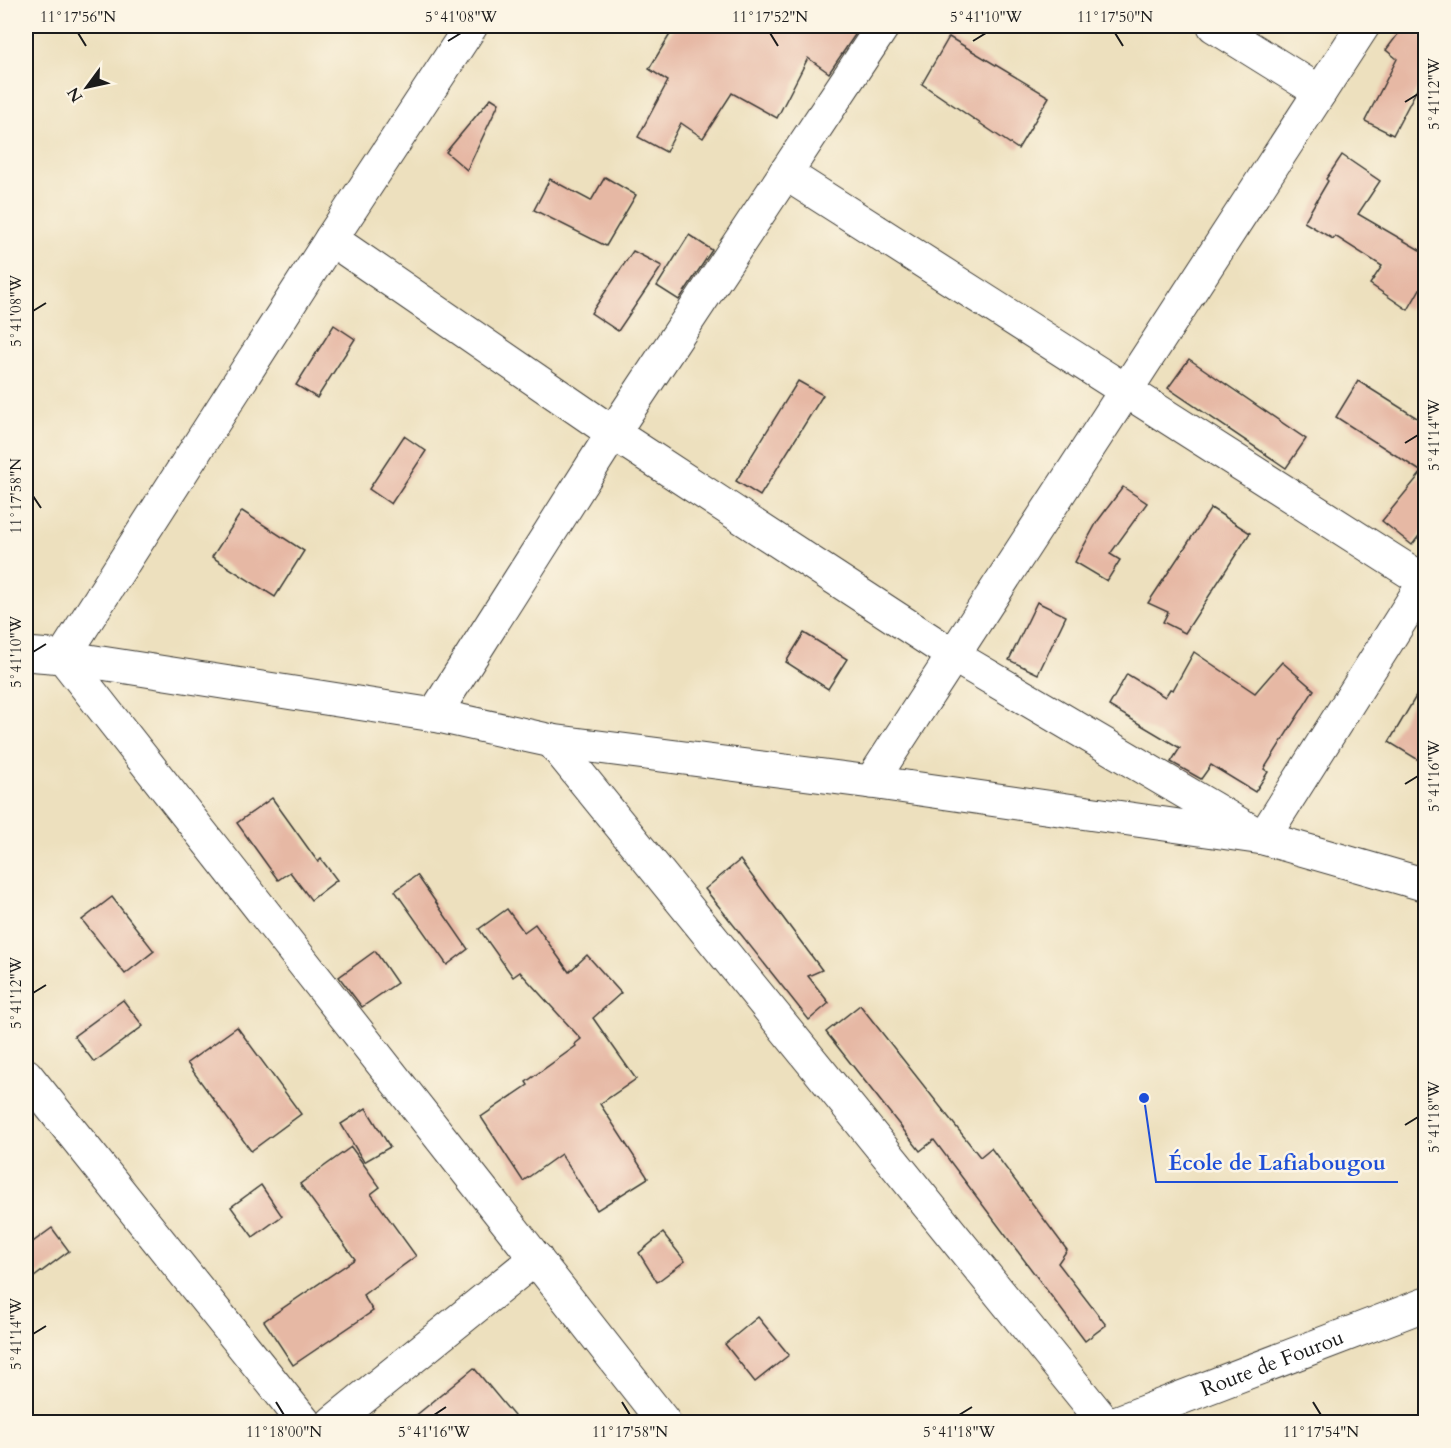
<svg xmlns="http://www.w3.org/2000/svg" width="1451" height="1448" font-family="Cardo,serif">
	<rect width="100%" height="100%" fill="#fcf5e5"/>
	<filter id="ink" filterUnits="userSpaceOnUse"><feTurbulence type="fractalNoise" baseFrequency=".0167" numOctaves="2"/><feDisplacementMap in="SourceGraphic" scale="12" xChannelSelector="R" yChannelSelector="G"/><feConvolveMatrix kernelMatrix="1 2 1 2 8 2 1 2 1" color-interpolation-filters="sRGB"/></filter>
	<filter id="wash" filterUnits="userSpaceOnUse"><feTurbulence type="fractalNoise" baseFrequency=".008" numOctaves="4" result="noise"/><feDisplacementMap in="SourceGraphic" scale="24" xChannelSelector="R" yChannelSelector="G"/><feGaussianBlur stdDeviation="1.35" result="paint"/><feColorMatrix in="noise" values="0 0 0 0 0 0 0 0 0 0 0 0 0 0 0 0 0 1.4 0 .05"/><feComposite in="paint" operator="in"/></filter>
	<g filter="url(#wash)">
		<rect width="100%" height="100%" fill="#ede0be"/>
		<g id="blocks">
			<g fill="#e6b8a4">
				<polygon points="675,26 861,26 829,73 808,58 777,118 732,93 703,138 681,123 666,152 638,137 668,81 649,69"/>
				<polygon points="1404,26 1408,26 1425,38 1425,74 1393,135 1365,121 1397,59 1386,50"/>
				<polygon points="949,37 1049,97 1018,149 922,84"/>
				<polygon points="491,98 499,103 467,170 446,152"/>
				<polygon points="1342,155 1380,181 1358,214 1425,253 1425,280 1408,310 1370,284 1382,266 1335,236 1333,239 1304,222 1328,181 1326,179"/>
				<polygon points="605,177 636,195 606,246 534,210 550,179 591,201"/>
				<polygon points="689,235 712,250 679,300 657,286"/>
				<polygon points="633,251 662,266 618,331 591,313"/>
				<polygon points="334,325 355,339 317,398 296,385"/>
				<polygon points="1189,359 1306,439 1286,468 1168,388"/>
				<polygon points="798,381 823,395 760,496 736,481"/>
				<polygon points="1358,381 1425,423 1425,528 1412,545 1382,521 1422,472 1336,417"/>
				<polygon points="404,436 426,451 391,504 369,489"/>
				<polygon points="1123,487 1147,503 1110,554 1120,560 1107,581 1075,562 1097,522"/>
				<polygon points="1211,508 1250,533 1185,633 1163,622 1168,612 1148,603"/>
				<polygon points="242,511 304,551 275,597 212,557"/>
				<polygon points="1037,602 1066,616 1038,674 1009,660"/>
				<polygon points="804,633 847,659 828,689 786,662"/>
				<polygon points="1194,652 1255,693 1282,662 1314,690 1264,769 1268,772 1255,792 1211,765 1201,779 1171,762 1180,748 1109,706 1127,674 1165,697 1170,689 1173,690"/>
				<polygon points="1425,681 1425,764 1389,742"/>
				<polygon points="272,798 318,862 321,859 337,880 311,900 290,872 278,880 237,823"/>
				<polygon points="740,860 822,970 808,976 829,1003 809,1020 705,889"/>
				<polygon points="417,875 468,949 447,965 395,891"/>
				<polygon points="112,897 154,951 125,974 82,920"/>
				<polygon points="507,909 524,932 535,924 569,972 587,955 621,993 593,1018 636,1079 600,1104 648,1178 597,1210 561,1154 523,1181 481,1117 528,1085 526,1082 576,1046 575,1044 581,1039 520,972 513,977 479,929"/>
				<polygon points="375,951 397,983 362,1007 339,977"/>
				<polygon points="123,1000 143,1026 94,1062 74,1036"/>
				<polygon points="860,1005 980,1157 991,1148 1067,1250 1058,1263 1106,1325 1085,1341 934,1140 920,1151 826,1032"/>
				<polygon points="237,1027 301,1114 251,1151 187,1063"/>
				<polygon points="366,1108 390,1147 364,1162 341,1124"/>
				<polygon points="351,1147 380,1187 371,1194 416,1256 363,1295 373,1311 293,1365 264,1321 355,1259 300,1184"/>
				<polygon points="261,1185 282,1216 253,1237 231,1207"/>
				<polygon points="52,1228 69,1251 26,1283 26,1247"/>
				<polygon points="663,1233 685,1261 657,1282 639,1253"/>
				<polygon points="758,1317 789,1355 755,1382 725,1344"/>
				<polygon points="474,1368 519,1422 408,1422"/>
			</g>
		</g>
	</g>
	<g filter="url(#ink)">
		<use href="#blocks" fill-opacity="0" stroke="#3b3934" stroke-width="1.5"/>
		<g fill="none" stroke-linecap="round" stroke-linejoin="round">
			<defs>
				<g id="minor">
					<polyline points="471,26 331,239 63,657 664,1422"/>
					<polyline points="1214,26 1320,92"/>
					<polyline points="785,173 1426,582"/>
					<polyline points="331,239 613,433 954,656 1263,838 1426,580"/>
					<polyline points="26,654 63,657 434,715 552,741 871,782 1263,838 1426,885"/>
					<polyline points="434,715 613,433 883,26"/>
					<polyline points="552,741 1104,1422"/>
					<polyline points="871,782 1363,26"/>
					<polyline points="26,1075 304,1422"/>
					<polyline points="333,1422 536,1258"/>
				</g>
				<g id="major">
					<path id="s1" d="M1118,1422l308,-118"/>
				</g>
			</defs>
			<use href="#minor" stroke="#3b3934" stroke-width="35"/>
			<use href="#major" stroke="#3b3934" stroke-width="35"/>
			<use href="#minor" stroke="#fff" stroke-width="33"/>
			<use href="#major" stroke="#fff" stroke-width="33"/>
		</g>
	</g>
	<path fill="none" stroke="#1c1c1c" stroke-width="2" d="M78,33l8,13M770,33l8,13M1115,33l8,13M448,41l13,-8M973,41l13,-8M1405,102l13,-8M33,311l13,-8M1405,443l13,-8M33,496l8,12M33,652l13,-8M1405,784l13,-8M33,993l13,-8M1405,1125l13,-8M33,1334l13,-8M276,1402l8,13M622,1402l8,13M1313,1402l8,13M434,1415l12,-8M959,1415l13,-8"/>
	<g text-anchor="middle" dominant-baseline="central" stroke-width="5" stroke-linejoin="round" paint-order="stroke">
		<g font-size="21" fill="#1c1c1c" stroke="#fcf5e5">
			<text stroke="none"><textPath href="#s1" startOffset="165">Route de Fourou</textPath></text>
		</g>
	</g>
	<path fill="none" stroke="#1d4ed8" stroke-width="2" d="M1144 1098L1156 1182H1398"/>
	<circle fill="#1d4ed8" stroke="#fcf5e5" stroke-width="2" cx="1144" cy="1098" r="6"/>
	<g font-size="22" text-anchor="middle" font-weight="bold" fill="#1d4ed8" stroke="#fcf5e5" stroke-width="5" stroke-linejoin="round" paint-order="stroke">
		<text x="1277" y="1170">École de Lafiabougou</text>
	</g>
	<rect width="1451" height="1448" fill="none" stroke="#fcf5e5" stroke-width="66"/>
	<g transform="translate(87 87) rotate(237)" stroke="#fcf5e5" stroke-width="4.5" paint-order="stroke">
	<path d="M0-4.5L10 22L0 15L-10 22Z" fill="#1c1c1c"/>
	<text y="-9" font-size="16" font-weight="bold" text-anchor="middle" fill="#1c1c1c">N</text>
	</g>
	<rect x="33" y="33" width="1385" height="1382" fill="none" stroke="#1c1c1c" stroke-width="2"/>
	<g font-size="15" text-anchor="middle" fill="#1c1c1c">
		<text x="78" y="22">11°17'56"N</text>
		<text x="461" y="22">5°41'08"W</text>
		<text x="770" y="22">11°17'52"N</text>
		<text x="986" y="22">5°41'10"W</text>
		<text x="1115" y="22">11°17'50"N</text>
		<text transform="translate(1434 94) rotate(-90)" y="5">5°41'12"W</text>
		<text transform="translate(16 311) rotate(-90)" y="5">5°41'08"W</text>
		<text transform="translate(1434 435) rotate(-90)" y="5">5°41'14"W</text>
		<text transform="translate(16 496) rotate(-90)" y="5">11°17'58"N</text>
		<text transform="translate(16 652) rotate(-90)" y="5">5°41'10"W</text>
		<text transform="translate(1434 776) rotate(-90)" y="5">5°41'16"W</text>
		<text transform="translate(16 993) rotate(-90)" y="5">5°41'12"W</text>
		<text transform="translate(1434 1117) rotate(-90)" y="5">5°41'18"W</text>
		<text transform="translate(16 1334) rotate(-90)" y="5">5°41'14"W</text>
		<text x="284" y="1437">11°18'00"N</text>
		<text x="434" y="1437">5°41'16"W</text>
		<text x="630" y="1437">11°17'58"N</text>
		<text x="959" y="1437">5°41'18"W</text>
		<text x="1321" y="1437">11°17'54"N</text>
	</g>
</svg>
